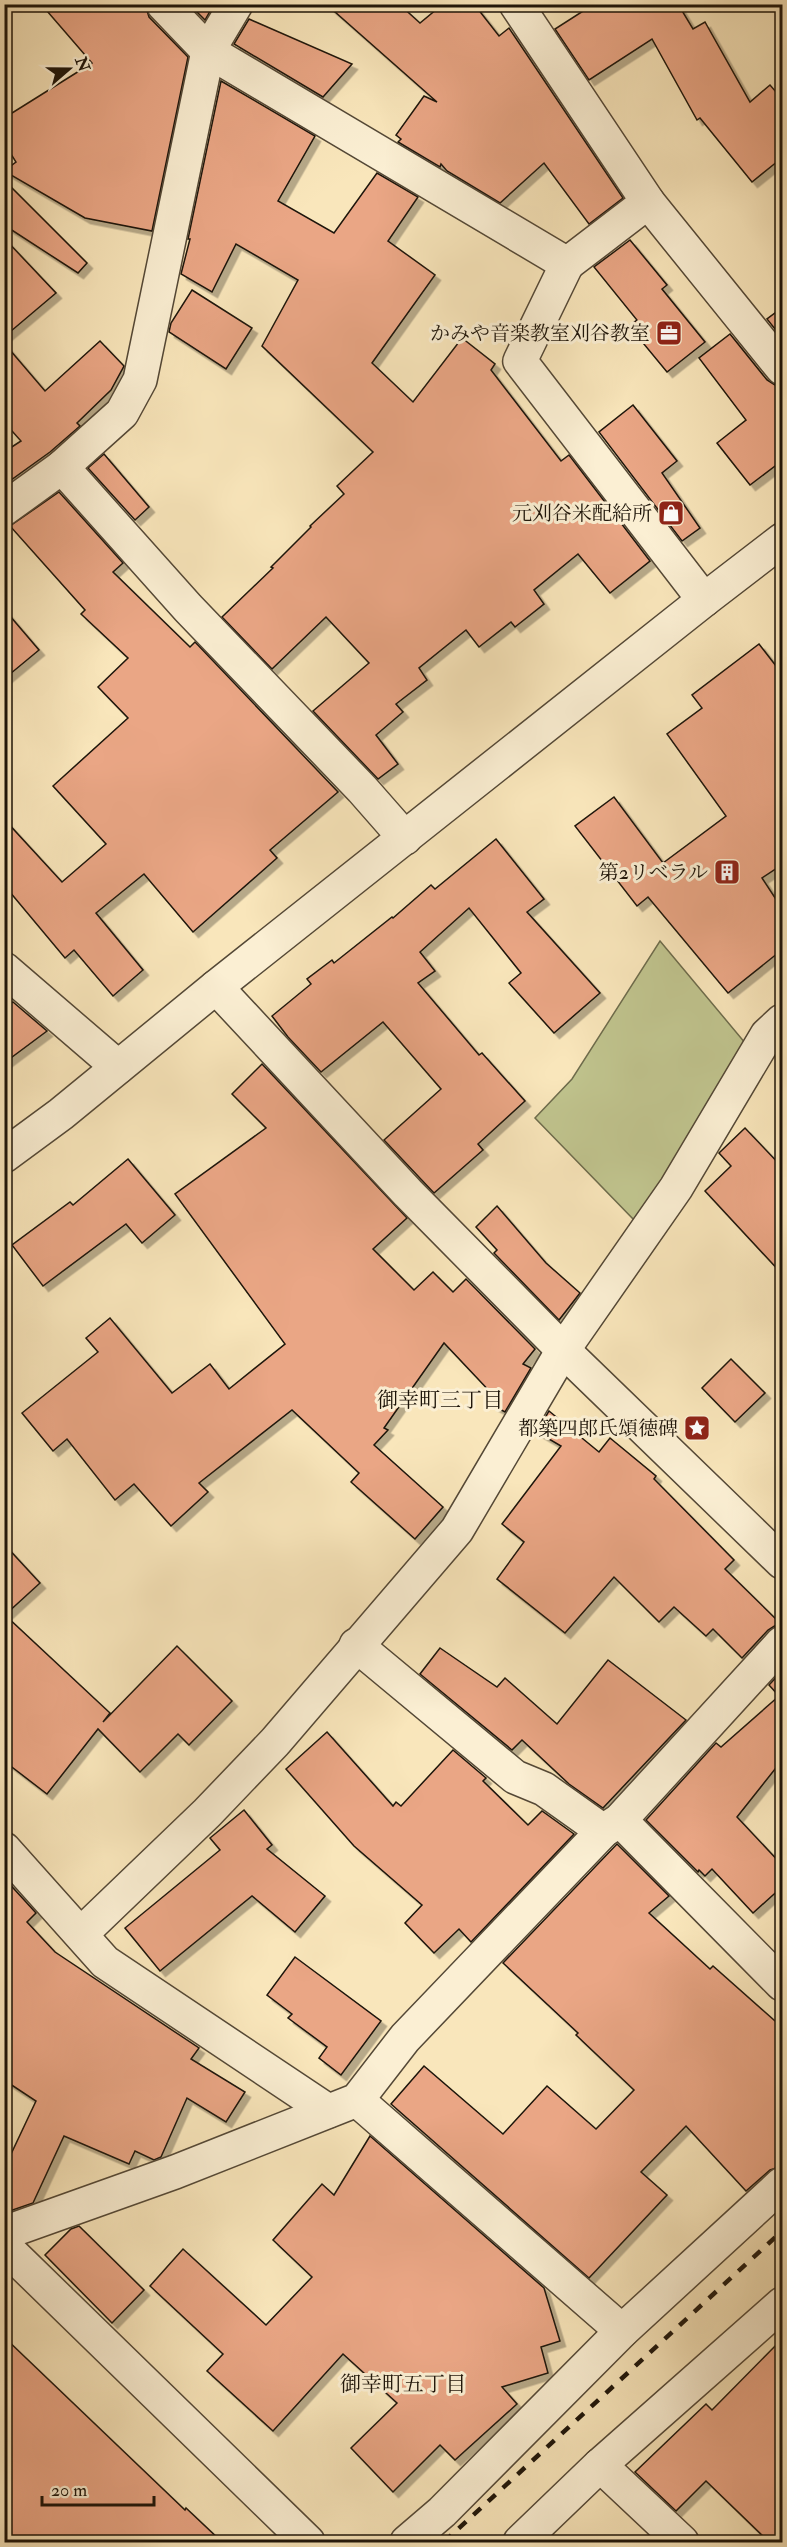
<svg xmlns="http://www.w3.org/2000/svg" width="787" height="2547" font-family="'IM FELL Double Pica','Noto Serif JP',serif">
	<defs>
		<filter id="shadow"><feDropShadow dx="5.5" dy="5.5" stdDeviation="0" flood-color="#0004"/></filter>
	</defs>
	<rect width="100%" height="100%" fill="#f9e6bb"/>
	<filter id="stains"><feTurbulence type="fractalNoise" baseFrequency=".00333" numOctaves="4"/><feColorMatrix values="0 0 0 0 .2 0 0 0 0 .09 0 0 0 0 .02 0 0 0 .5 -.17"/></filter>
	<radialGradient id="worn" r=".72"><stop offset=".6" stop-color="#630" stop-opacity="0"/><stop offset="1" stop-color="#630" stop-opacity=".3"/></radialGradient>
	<polygon fill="#c0c48e" stroke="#6e6c4c" stroke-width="1.5" points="660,941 751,1050 636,1222 535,1118 572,1079"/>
	<g fill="#eaa685" stroke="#1d1409" stroke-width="1.5" filter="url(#shadow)">
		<polygon points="41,4 145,4 149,17 188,57 152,231 85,218 4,171 16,162 4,143 4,118 92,63"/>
		<polygon points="189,4 214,4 205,20"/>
		<polygon points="326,4 399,4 420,23 443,4 474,4 499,36 509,28 623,198 589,224 544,163 500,203 447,171 441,164 440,167 398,142 401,139 396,135 424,96 437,102"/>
		<polygon points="594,4 678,4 693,29 705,22 750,102 770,85 783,100 783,157 752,182 700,118 697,120 652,39 589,80 555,29"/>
		<polygon points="249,19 352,64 323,97 234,44"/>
		<polygon points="221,81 315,136 278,201 334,233 377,173 418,197 388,241 435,275 372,363 413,402 462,338 495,364 491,370 561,461 569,455 650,561 610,593 578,554 534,590 544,604 515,627 511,622 479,647 466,630 419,668 427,680 396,704 403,712 376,735 398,764 378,779 313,711 369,663 326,617 272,669 222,617 273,568 271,567 311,527 310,526 344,494 337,486 373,452 262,346 298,280 236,244 212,292 181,274 190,239 188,239"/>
		<polygon points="4,180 87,263 78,273 4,225"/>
		<polygon points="4,238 56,293 4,337"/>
		<polygon points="630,240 667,285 662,289 705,342 667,372 629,326 637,320 594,267"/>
		<polygon points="192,290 252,328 226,369 169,332 171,323"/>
		<polygon points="783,307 783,339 767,319"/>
		<polygon points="730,334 767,380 775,385 783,386 783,460 750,485 717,443 746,420 699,358"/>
		<polygon points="100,341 124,366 111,390 77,423 80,426 50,452 4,485 4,452 21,441 4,422 4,343 45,391"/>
		<polygon points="633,405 677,461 662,473 700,528 682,541 599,432"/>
		<polygon points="104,454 149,507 135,520 88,468"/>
		<polygon points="59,492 123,563 113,572 190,647 195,642 338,792 270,850 277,858 193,932 144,874 96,913 143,970 113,996 74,950 65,958 4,885 4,819 62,882 106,844 53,786 128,718 98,687 128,658 81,614 85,610 10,526"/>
		<polygon points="4,609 39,650 4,679"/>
		<polygon points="759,644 783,675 783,864 762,878 783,910 783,949 728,993 648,897 637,906 575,826 614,797 663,863 726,816 667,734 702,708 692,695"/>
		<polygon points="496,839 544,899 527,912 600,993 554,1033 509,983 521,973 469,908 420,952 435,971 418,983 479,1055 482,1053 525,1101 478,1144 483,1150 434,1193 384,1140 441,1089 383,1022 321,1072 288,1037 272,1016 311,984 307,979 332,960 334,963 392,917 393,918 431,885 435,889"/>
		<polygon points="13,1002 47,1031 4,1063 4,1008"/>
		<polygon points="262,1064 407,1218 373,1249 414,1290 433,1272 453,1292 466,1279 535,1349 523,1364 531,1368 505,1412 492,1405 496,1398 444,1343 384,1428 388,1430 374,1445 443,1507 415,1539 351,1482 359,1473 292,1410 199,1483 208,1492 171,1526 134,1484 115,1500 67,1439 53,1451 22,1413 98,1352 86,1338 110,1318 172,1393 210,1364 229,1389 285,1344 175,1194 266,1128 232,1094"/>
		<polygon points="745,1128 783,1168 783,1275 705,1191 731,1166 719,1153"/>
		<polygon points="128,1159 175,1215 142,1243 126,1224 43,1286 12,1245 70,1202 73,1205"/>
		<polygon points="497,1206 546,1263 580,1293 559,1320 494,1253 497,1250 476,1227"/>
		<polygon points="731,1359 765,1393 735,1422 702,1388"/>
		<polygon points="549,1411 599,1452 610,1438 656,1476 654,1479 734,1560 725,1569 782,1625 776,1625 768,1630 742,1658 713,1629 706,1636 674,1607 659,1622 614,1577 565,1633 497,1579 524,1542 502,1524 561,1446 537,1432"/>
		<polygon points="4,1544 40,1583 5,1615 110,1713 103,1722 177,1646 232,1701 189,1745 178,1734 140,1772 98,1729 47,1794 4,1761"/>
		<polygon points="440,1648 497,1687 505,1678 557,1724 608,1660 686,1720 603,1808 569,1784 522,1740 512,1750 420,1674"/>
		<polygon points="783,1670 783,1759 737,1817 783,1866 783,1886 753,1913 712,1869 705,1876 699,1870 698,1872 646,1820 716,1743 721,1747 779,1696 769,1685"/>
		<polygon points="327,1732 393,1806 396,1802 401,1806 453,1750 486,1778 483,1781 528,1825 542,1811 574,1834 471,1942 459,1929 434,1953 405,1923 422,1905 354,1846 286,1769"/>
		<polygon points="244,1810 272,1845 267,1849 325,1896 295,1932 252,1896 160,1971 125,1928 220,1850 210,1838"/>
		<polygon points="617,1844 669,1896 649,1913 710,1969 713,1966 783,2028 783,2166 770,2170 746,2191 686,2126 641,2172 667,2195 589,2278 391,2104 424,2066 503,2134 547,2086 596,2129 634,2090 576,2035 578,2033 503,1963"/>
		<polygon points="4,1878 36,1913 27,1922 55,1952 199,2048 191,2059 245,2092 226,2122 187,2098 161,2157 154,2160 135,2151 129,2164 64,2136 33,2203 4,2213 4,2169 36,2101 4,2080"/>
		<polygon points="295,1957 381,2021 341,2075 319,2058 327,2047 288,2018 292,2014 267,1995"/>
		<polygon points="370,2136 544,2288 560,2341 541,2347 548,2373 502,2387 517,2404 455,2460 440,2445 393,2492 351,2448 397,2403 343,2354 273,2431 207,2371 223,2354 150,2286 183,2249 266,2325 312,2277 273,2240 322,2184 334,2195"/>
		<polygon points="79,2226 144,2290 112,2323 45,2255 71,2229"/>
		<polygon points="4,2337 185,2510 186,2508 222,2542 4,2542"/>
		<polygon points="783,2338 783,2542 769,2542 706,2481 676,2511 635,2472 706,2404 712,2410"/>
	</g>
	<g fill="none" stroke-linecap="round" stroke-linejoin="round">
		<defs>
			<g id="minor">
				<polyline points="163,4 208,51 567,264 648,202"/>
				<polyline points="516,4 648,202 782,368"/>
				<polyline points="567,264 520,361 704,600"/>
				<polyline points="62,467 188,608 362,789 405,838"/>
				<polyline points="4,509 62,467 122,413 140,380 208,51 236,4"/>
				<polyline points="4,969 118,1067"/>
				<polyline points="216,987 408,1193 563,1350 782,1562"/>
				<polyline points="4,1156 61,1114 216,987 704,600 782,540"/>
				<polyline points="356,1645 515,1777 544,1789 603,1831"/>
				<polyline points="620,1820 782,1984"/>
				<polyline points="4,1849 105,1962 328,2111"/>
				<polyline points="81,1934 207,1813 275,1742 457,1530 563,1350 676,1188 767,1035 782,1021"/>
				<polyline points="357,2100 622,2331"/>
				<polyline points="4,2233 175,2172 357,2100 405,2038 603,1831 620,1820 782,1643"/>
				<polyline points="4,2246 308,2542"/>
				<polyline points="600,2465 682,2542"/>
				<polyline points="407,2542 442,2512 622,2331 782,2184"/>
				<polyline points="520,2542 600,2465 782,2304"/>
			</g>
		</defs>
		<use href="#minor" stroke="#544836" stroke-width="36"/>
		<use href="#minor" stroke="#fbefd3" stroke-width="33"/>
		<polyline stroke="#1d1409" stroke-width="4.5" stroke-dasharray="10 10" stroke-linecap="butt" points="444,2542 782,2231"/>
	</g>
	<defs>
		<symbol id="office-square" viewBox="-11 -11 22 22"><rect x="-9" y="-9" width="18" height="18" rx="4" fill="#8f2418" stroke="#fbefd3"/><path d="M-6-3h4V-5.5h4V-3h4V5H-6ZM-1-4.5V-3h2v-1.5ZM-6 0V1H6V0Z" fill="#fff"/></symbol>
		<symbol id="shop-square" viewBox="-11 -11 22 22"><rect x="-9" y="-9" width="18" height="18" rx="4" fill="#8f2418" stroke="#fbefd3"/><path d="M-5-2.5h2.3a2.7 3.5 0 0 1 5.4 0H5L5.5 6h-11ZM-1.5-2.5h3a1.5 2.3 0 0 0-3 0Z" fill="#fff"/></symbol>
		<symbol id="building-square" viewBox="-11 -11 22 22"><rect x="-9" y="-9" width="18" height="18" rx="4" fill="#8f2418" stroke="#fbefd3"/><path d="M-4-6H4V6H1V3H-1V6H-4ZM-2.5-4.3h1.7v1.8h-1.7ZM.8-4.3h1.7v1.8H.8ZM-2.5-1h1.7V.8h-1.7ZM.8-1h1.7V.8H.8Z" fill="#fff"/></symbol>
		<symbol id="sight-square" viewBox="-11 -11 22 22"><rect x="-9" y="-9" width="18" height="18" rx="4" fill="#8f2418" stroke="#fbefd3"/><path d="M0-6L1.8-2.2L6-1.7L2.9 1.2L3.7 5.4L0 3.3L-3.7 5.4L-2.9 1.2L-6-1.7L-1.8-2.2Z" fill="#fff"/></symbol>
	</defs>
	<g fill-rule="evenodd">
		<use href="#office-square" x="654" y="318" width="30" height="30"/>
		<use href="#shop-square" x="656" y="498" width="30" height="30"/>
		<use href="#building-square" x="712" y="857" width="30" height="30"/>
		<use href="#sight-square" x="682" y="1413" width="30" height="30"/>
	</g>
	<g text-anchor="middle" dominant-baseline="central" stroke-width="6" stroke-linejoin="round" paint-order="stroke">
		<g font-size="20" fill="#1d1409" stroke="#fbefd3" text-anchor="end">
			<text x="650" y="333">かみや音楽教室刈谷教室</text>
			<text x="652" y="513">元刈谷米配給所</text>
			<text x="708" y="872">第2リベラル</text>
			<text x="678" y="1428">都築四郎氏頌徳碑</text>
		</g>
		<g font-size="21" fill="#1d1409" stroke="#fbefd3">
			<text x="440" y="1400">御幸町三丁目</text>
			<text x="403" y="2384">御幸町五丁目</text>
		</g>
	</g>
	<rect width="787" height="2547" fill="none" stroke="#f9e6bb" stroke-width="24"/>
	<rect x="6" y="6" width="775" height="2535" fill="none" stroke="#1d1409" stroke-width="3"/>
	<rect x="12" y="12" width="763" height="2523" fill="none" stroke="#1d1409" stroke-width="1.5"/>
	<g transform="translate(69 69) rotate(70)" stroke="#fbefd3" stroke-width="4.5" paint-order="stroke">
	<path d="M0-4.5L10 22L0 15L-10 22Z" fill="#1d1409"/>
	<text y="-9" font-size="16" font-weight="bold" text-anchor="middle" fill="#1d1409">N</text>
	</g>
	<path d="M42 2496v9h112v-9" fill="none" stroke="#1d1409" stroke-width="3"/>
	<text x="51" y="2496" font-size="18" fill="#1d1409" stroke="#fbefd3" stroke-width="4.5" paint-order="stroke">20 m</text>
	<rect width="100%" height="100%" filter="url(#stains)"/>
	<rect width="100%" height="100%" fill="url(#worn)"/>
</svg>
